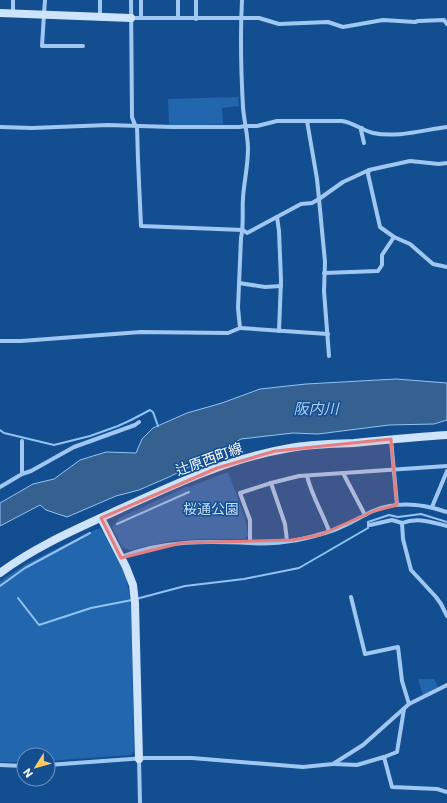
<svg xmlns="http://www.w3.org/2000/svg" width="447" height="803" font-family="Roboto,'Noto Sans JP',sans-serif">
	<rect width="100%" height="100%" fill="#134e91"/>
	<g fill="#2266ae">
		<polygon points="238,97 239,106 222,108 223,124 169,126 168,99"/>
		<polygon points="228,472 245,518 248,535 245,539 200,539 171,541 130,550 122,547 112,527 119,518 188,486 189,487"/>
		<polygon points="100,528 103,532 126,576 131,605 134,751 131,755 48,761 48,755 24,755 24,762 0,762 0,581 26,564 90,532"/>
		<polygon points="418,679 434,679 438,687 423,695"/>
	</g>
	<polygon fill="#356191" stroke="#91c3f5" points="396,379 447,383 447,420 434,424 389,425 318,434 293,433 241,439 219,452 169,477 139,490 116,496 67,517 46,510 40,505 0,526 0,503 33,484 54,479 80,460 106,452 136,453 142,439 153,428 187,413 222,403 260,389 306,384"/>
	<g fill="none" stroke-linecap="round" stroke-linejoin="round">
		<g stroke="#91c3f5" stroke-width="2">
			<polyline points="0,430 4,433 54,445 90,436 118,426 131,420 150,410 153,412 158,426"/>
			<polyline points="117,524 189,492"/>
			<polyline points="0,586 25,568 90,533"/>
			<polyline points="18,598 39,625 91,608 132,600"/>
			<polyline points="136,599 185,586 244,579 299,568 368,528 368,522 389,515 398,517 421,514 447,522"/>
		</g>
		<g stroke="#9fc7f2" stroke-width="4">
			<polyline points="131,0 132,117 135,125"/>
			<polyline points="141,0 141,18"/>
			<polyline points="13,13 13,0"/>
			<polyline points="44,14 42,46 83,46"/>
			<polyline points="44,14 45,0"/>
			<polyline points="100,16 100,0"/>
			<polyline points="131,18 259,18 279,24 328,22 343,27 383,20 415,22 418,21 444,20 447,24"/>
			<polyline points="178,18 178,0"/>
			<polyline points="196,19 196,0"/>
			<polyline points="307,121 317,179 319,199 325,262 324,291 329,356"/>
			<polyline points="137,126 138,160 141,226 243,230 247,233 301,204 312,203 319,199 343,182 369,170 410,161 439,164 447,163"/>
			<path d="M0,127l32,1 76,-3 64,2h67l7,-1h11l20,-5h65c12,2 20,9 31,12 24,5 50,-3 74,-6"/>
			<polyline points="362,128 361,130 364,143"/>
			<polyline points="277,217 279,231 281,280 279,331"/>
			<polyline points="394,237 410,244 433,264 447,267"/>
			<polyline points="324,273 378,271 382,265 382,255 394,237 380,227 368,174 369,170"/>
			<polyline points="239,283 265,287 281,286"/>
			<polyline points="240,328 328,334"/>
			<path d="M0,341h21l120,-9 87,1 12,-5 -2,-20 3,-70c3,-13 1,-27 2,-40 1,-16 5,-32 5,-49 0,-14 -4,-28 -5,-42 -2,-36 -3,-71 -1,-107"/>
			<polyline points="391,439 397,505"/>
			<polyline points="343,473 365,515"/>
			<polyline points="22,474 22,441"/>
			<path d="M307,476c5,20 15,36 22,55"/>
			<polyline points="271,483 285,524 287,541"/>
			<polyline points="0,487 22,474 31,471 74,447 135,425 139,422"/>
			<polyline points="432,507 447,471"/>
			<path d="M402,523c16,-6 29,-1 45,3"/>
			<polyline points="370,525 392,520 402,523 403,539 411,570 436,597 441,604 447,616"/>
			<path d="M250,543c28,2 58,-4 84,-13 14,-5 26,-13 39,-19 23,-10 50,-7 74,1"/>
			<path d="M121,557c41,-17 86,-16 129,-14v-23l-10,-27 31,-10 28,-7 148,-10"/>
			<polyline points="351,597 365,654 398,647 402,681 409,704"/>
			<polyline points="384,757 397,752 404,709"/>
			<polyline points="139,759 140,803"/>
			<polyline points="334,764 357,765 384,757 392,787 437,789 447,792"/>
			<polyline points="0,765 24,766"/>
			<polyline points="48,765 145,758 192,758 303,767 333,764 363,745 409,704 447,685"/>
		</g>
		<g stroke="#cee3fc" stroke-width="8">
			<polyline points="0,13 131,18"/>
			<polyline points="101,518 126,567 133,585 135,603 136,644 139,759"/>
			<path d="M0,573c36,-27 79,-45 120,-64 55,-25 110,-51 170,-61 21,-4 42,-4 64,-5 31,-3 62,-6 93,-8"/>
		</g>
	</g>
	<path fill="#e67e7e" fill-opacity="0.2" stroke="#e67e7e" stroke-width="3" stroke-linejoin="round" d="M391,439l6,66 -23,6 -54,24 -27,5 -112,3 -60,15 -20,-40 116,-50 58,-17z"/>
	<g text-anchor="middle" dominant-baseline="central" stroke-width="3" stroke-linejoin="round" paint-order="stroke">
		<g font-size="14" fill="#fff" stroke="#134e91">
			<text transform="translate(209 459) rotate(-20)">辻原西町線</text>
		</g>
		<g font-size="14" fill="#c6e1fc" stroke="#134e91">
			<text x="211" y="509">桜通公園</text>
		</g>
		<g font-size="15" font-style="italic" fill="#abd1f9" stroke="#134e91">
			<text x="316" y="409">阪内川</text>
		</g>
	</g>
	<g transform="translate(36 767) rotate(233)"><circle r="19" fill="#134e91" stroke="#7195bd"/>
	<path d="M0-3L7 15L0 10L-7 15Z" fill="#ffcb5f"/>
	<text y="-6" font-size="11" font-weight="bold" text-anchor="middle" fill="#ffffff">N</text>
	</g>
</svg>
